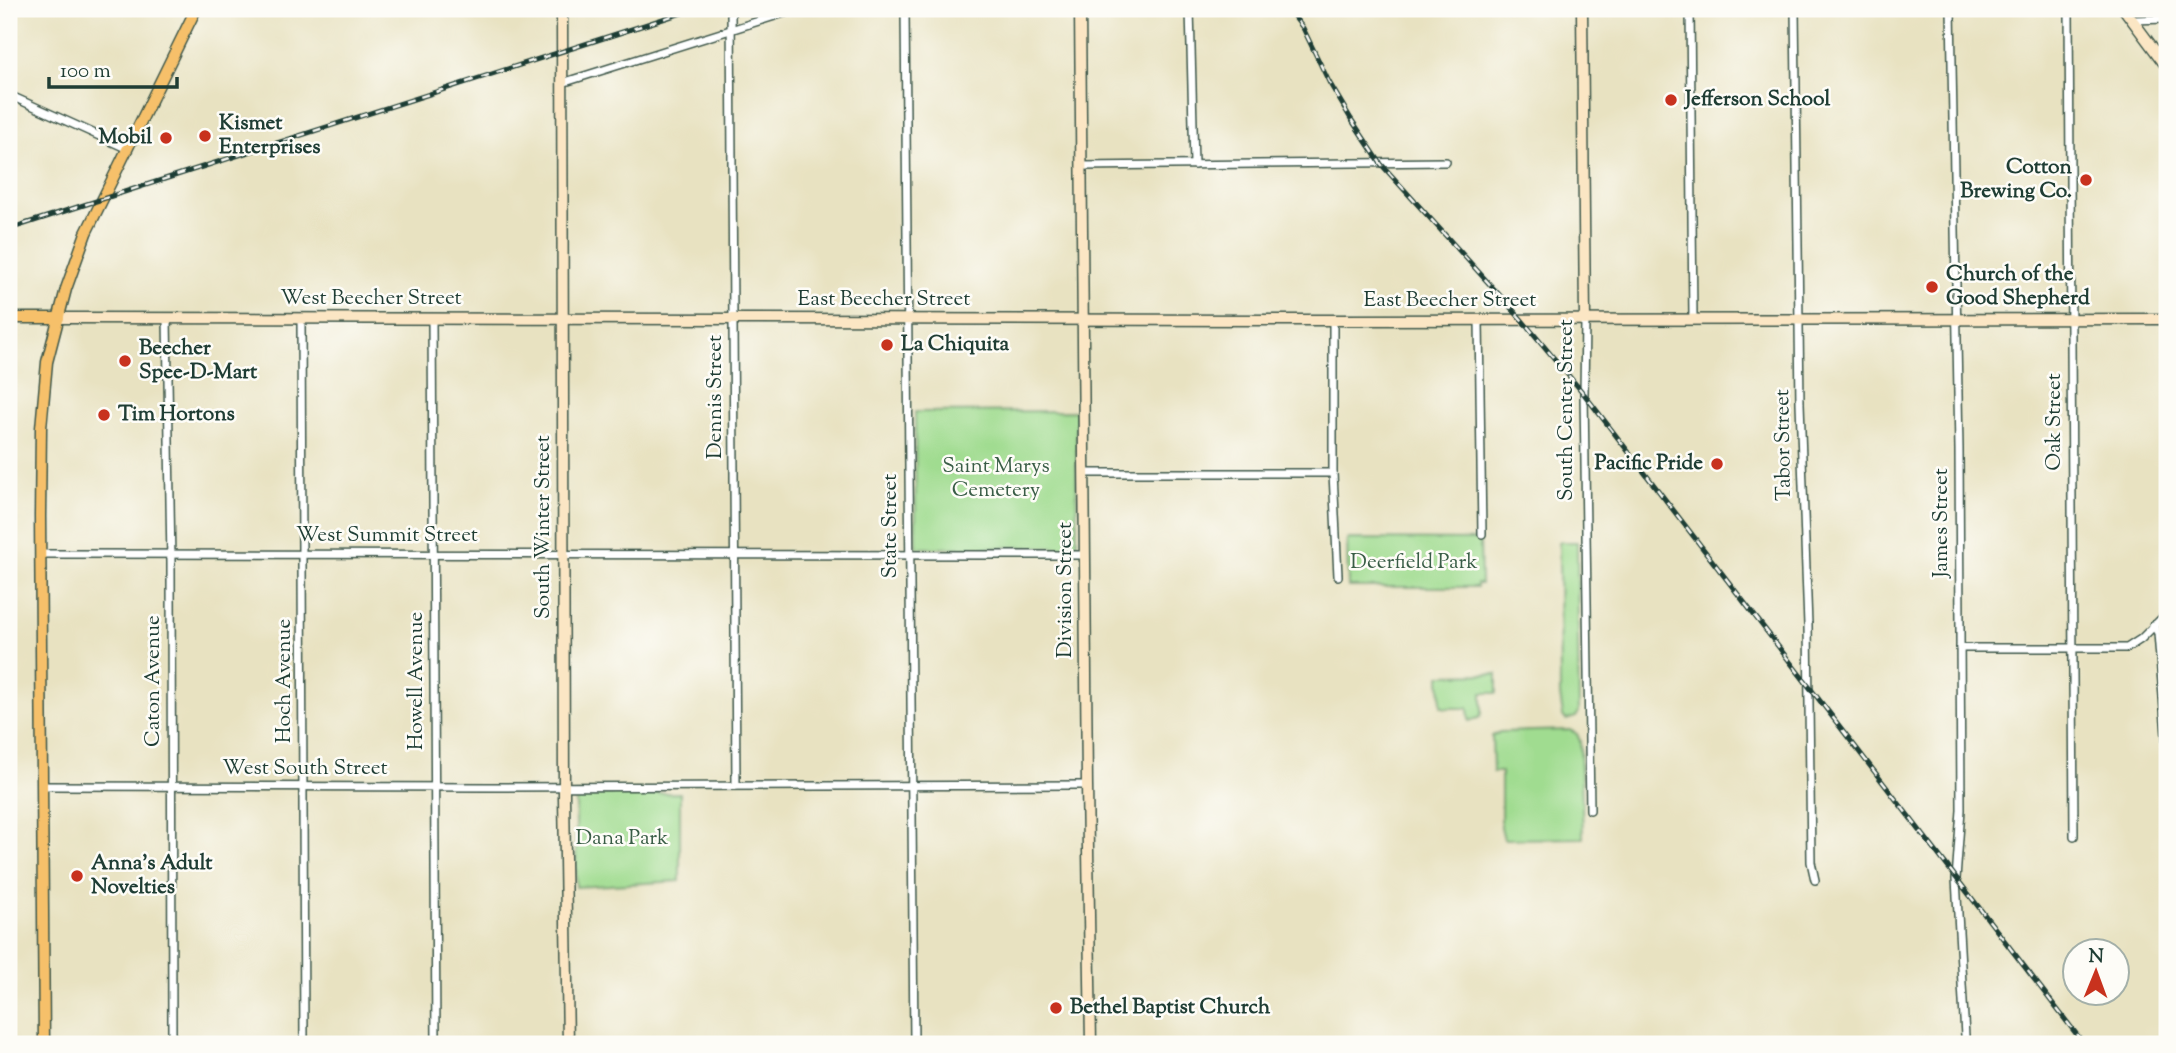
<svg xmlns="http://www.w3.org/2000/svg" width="2176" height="1053" font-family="'Sorts Mill Goudy',serif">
	<rect width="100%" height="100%" fill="#fdfcf7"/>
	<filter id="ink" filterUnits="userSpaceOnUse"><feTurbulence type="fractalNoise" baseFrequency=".0143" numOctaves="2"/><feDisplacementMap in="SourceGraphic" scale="14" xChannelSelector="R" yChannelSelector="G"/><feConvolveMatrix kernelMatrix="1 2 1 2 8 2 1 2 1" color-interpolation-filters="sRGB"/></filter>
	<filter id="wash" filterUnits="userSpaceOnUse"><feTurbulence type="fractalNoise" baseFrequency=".00686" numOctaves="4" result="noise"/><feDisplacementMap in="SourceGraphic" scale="28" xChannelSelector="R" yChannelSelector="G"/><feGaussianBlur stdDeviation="1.57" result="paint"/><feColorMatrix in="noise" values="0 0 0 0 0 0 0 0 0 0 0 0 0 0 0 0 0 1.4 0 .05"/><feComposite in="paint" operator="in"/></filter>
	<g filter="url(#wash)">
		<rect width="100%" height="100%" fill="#e8e2c1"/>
		<g fill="#a0dc90" stroke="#608c62" stroke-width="2">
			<polygon points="1076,411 1077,547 916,548 915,412"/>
			<polygon points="1347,539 1480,540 1481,584 1477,584 1477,587 1348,587"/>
			<polygon points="1559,542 1577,542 1579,712 1576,717 1566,720 1563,716 1560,695"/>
			<polygon points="1497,674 1497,693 1482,693 1482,713 1479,718 1469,721 1468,708 1446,708 1441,706 1440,675"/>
			<polygon points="1570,730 1577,734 1580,741 1583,838 1504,839 1501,827 1501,772 1493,772 1492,736 1500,732"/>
			<polygon points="680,793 680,881 576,887 576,794"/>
		</g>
	</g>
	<g filter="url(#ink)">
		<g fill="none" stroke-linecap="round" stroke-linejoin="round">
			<defs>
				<g id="street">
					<polyline points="731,9 736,786"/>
					<polyline points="905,9 914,1044"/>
					<polyline points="1190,9 1194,165"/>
					<polyline points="1690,9 1693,319"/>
					<polyline points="1795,9 1800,403 1808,625 1811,862 1815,880"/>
					<polyline points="1951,9 1959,449 1961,810 1956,879 1965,1036"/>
					<polyline points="2069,9 2074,836"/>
					<polyline points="2132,20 2167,19"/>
					<polyline points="562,83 797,9"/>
					<polyline points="9,95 128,149"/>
					<polyline points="1082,166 1446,162"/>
					<polyline points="167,318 171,562 172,1044"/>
					<polyline points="301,318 304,1044"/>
					<polyline points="432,318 436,1044"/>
					<polyline points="1333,320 1333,473 1338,576"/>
					<polyline points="1479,320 1482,534"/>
					<polyline points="1585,320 1584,394 1590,810"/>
					<polyline points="1085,473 1333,473"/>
					<polyline points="41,554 1085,555"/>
					<polyline points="2153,625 2158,633 2167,748"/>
					<polyline points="1960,648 2127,648 2141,639 2167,613"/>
					<polyline points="41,786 497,787 1087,785"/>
				</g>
				<g id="secondary">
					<polyline points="562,9 564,797 568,1044"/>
					<polyline points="1080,9 1087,785 1091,1044"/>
					<polyline points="1582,9 1585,320"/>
					<polyline points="2124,9 2167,67"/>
					<polyline points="59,318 1333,320 2167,319"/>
				</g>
				<g id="primary">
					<polyline points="9,318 59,318"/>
					<polyline points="44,1044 40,516 41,428 47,362 66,289 86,233 196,9"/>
				</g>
			</defs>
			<use href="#street" stroke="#3d5649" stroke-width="10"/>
			<use href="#secondary" stroke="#3d5649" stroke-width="13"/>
			<use href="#primary" stroke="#3d5649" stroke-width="13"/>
			<use href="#street" stroke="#fff" stroke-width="7"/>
			<use href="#secondary" stroke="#fbe6c4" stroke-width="10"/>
			<use href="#primary" stroke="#f6c06b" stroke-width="10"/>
			<defs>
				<g id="rail">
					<polyline points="1288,9 1303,28 1329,82 1351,119 1381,164 1522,320 1584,394 2084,1044"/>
					<polyline points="9,229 694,9"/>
				</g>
			</defs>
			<use href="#rail" stroke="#1f3d34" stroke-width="5"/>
			<use href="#rail" stroke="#fdfcf7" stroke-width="2.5" stroke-dasharray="8" stroke-linecap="butt"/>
		</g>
	</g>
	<g fill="#c8321e" stroke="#fdfcf7" stroke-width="2.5">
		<circle cx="1671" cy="100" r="7"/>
		<circle cx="205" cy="136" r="7"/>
		<circle cx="166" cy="138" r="7"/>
		<circle cx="2086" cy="180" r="7"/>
		<circle cx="1932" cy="287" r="7"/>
		<circle cx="887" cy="345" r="7"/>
		<circle cx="125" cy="361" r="7"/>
		<circle cx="104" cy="415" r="7"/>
		<circle cx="1717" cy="464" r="7"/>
		<circle cx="77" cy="876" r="7"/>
		<circle cx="1056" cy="1008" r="7"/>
	</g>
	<g text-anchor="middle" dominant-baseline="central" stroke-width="5" stroke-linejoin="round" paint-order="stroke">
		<g font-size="21" font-weight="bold" fill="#1f3d34" stroke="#fdfcf7" text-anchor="start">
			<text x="1685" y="100">Jefferson School</text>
			<text x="219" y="124">Kismet<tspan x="219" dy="24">Enterprises</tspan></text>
			<text x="152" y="138" text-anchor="end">Mobil</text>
			<text x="2072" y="168" text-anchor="end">Cotton<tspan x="2072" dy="24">Brewing Co.</tspan></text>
			<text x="1946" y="275">Church of the<tspan x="1946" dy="24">Good Shepherd</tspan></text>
			<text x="901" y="345">La Chiquita</text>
			<text x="139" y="349">Beecher<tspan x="139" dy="24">Spee-D-Mart</tspan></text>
			<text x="118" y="415">Tim Hortons</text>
			<text x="1703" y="464" text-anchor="end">Pacific Pride</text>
			<text x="91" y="864">Anna's Adult<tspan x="91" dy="24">Novelties</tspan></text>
			<text x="1070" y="1008">Bethel Baptist Church</text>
		</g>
		<g font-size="21" fill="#1f3d34" stroke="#fdfcf7">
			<text x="371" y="299">West Beecher Street</text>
			<text x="884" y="300">East Beecher Street</text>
			<text x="1450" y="301">East Beecher Street</text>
			<text transform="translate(716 397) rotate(-90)">Dennis Street</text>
			<text transform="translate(1567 410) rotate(-90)">South Center Street</text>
			<text transform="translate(2055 422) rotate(-90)">Oak Street</text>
			<text transform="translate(1784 445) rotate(-91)">Tabor Street</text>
			<text transform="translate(1942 523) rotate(-90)">James Street</text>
			<text transform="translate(891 526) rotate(-90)">State Street</text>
			<text transform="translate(544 527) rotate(-90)">South Winter Street</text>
			<text x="387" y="536">West Summit Street</text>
			<text transform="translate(1066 590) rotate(-90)">Division Street</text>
			<text transform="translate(154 681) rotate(-90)">Caton Avenue</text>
			<text transform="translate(285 681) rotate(-90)">Hoch Avenue</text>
			<text transform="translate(417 681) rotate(-90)">Howell Avenue</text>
			<text x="305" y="769">West South Street</text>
		</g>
		<g font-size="21" fill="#395d46" stroke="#fdfcf7">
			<text x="996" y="467">Saint Marys<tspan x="996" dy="24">Cemetery</tspan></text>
			<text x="1414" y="563">Deerfield Park</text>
			<text x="622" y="839">Dana Park</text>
		</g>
	</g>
	<rect width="2176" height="1053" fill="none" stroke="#fdfcf7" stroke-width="35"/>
	<g transform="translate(2096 972) rotate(1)"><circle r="33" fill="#fdfcf7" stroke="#a4b0a9" stroke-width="2"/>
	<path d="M0-5L12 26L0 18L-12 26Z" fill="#c8321e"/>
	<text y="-10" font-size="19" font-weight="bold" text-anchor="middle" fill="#1f3d34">N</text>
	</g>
	<path d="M49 77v10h128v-10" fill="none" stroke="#1f3d34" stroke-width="3.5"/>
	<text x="60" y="77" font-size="21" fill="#1f3d34" stroke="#fdfcf7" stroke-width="5" paint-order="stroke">100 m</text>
</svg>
